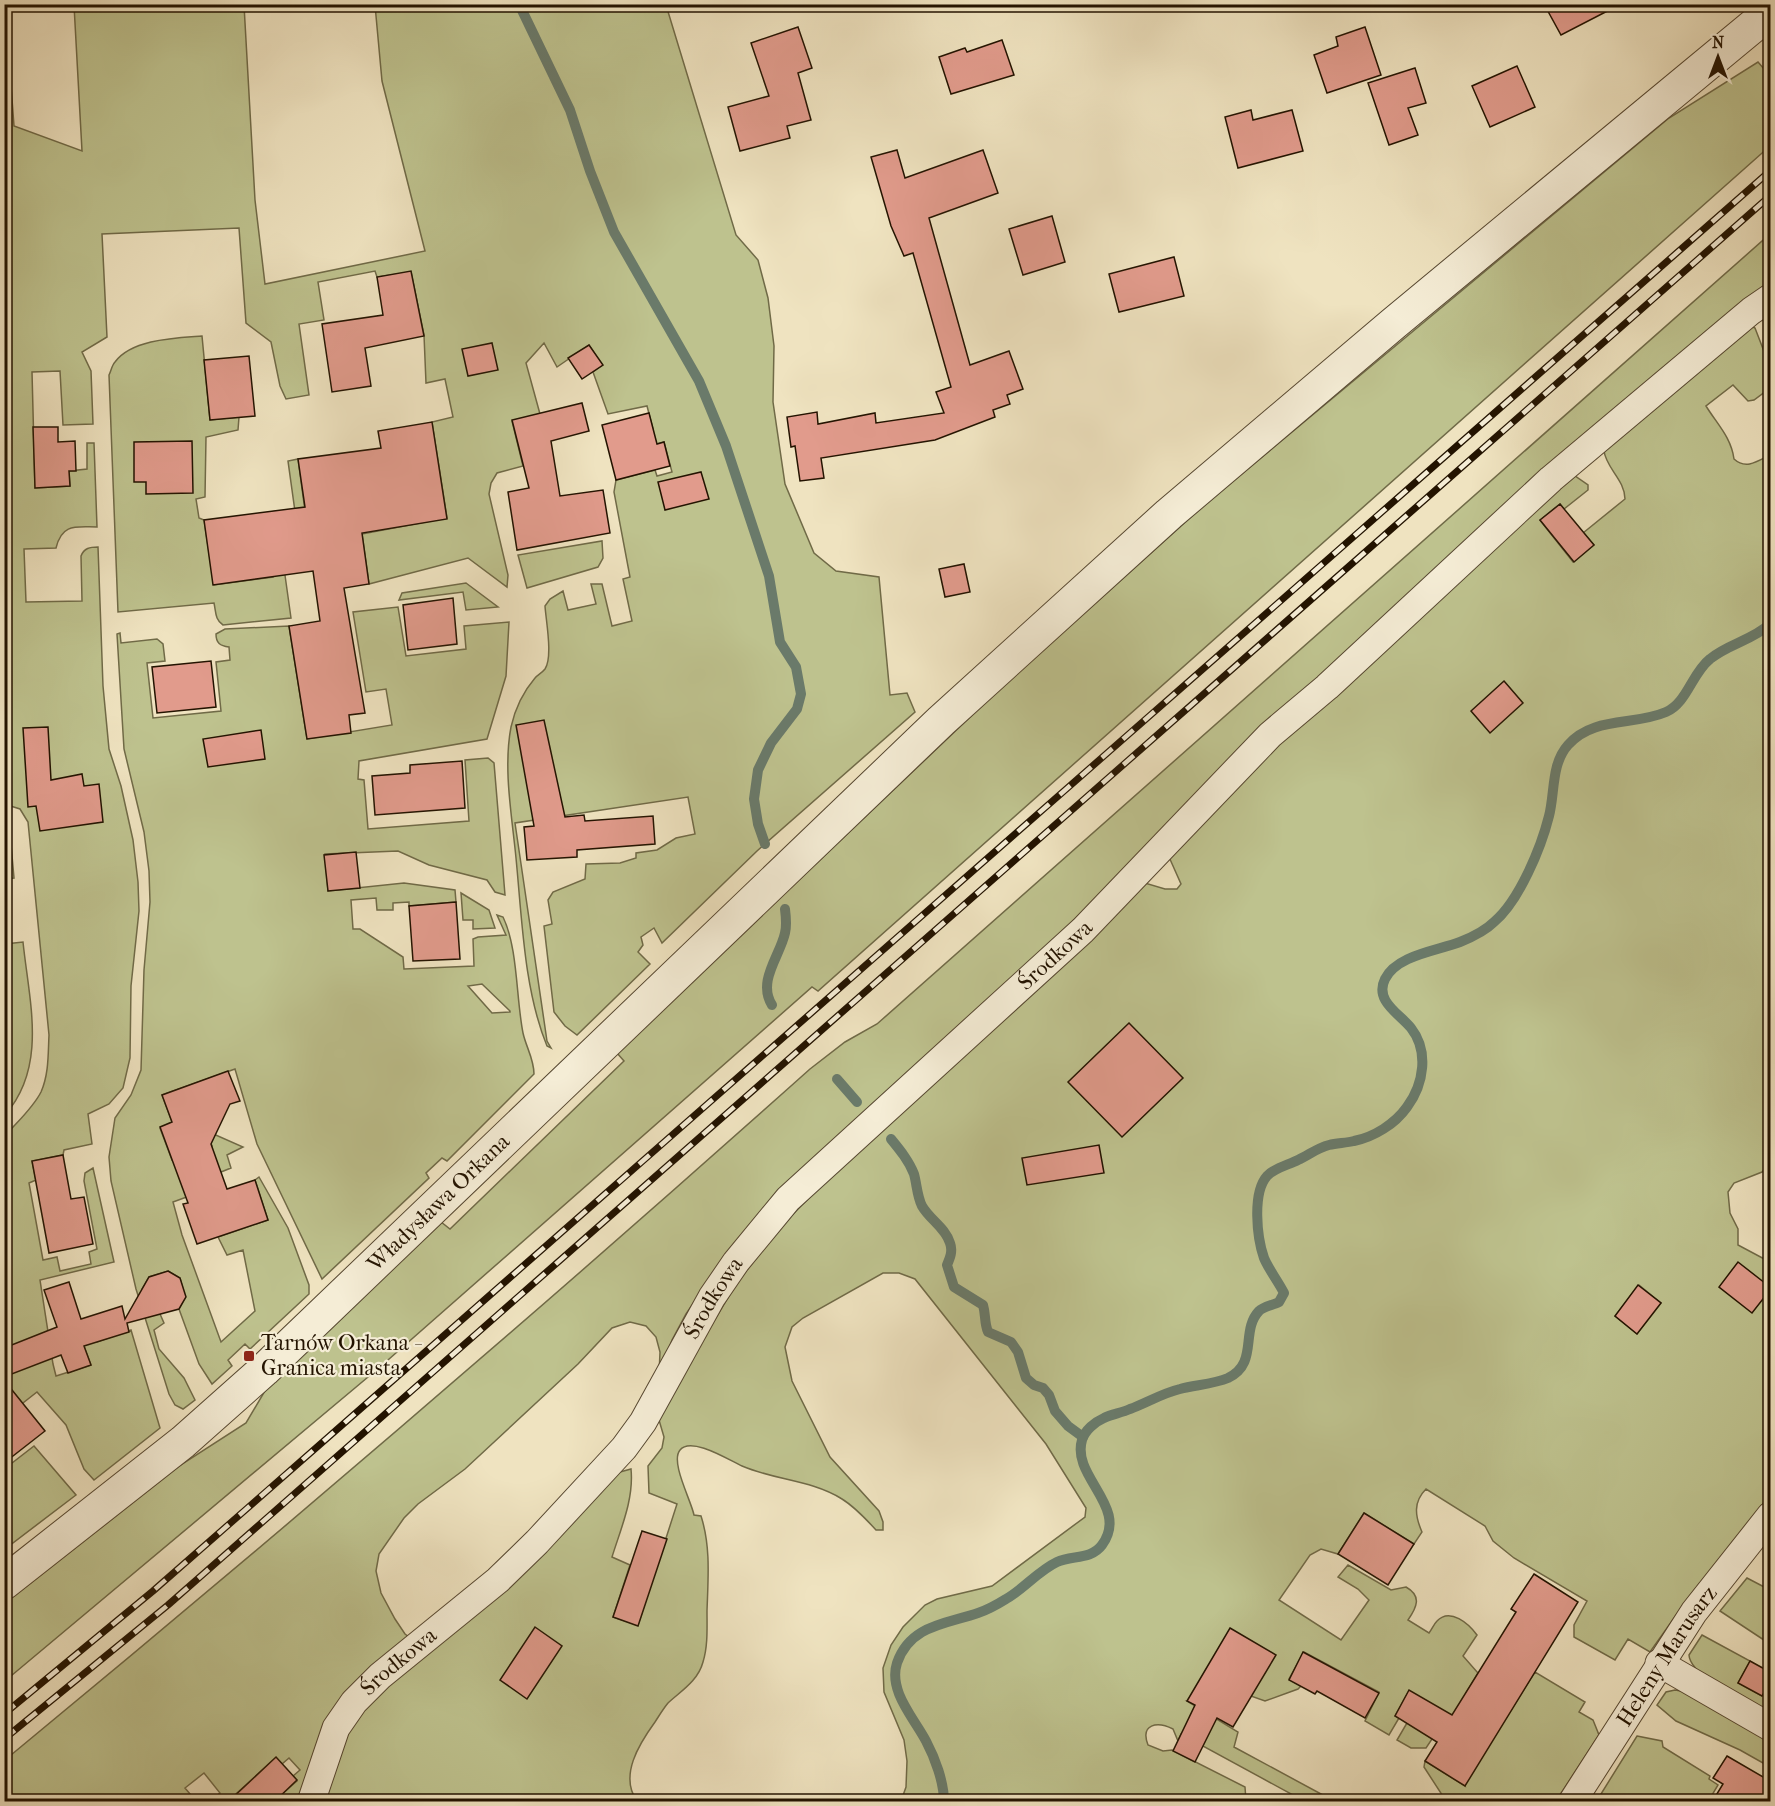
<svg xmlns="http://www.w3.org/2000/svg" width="1775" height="1806" font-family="'IM FELL French Canon',serif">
	<rect width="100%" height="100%" fill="#efe3c0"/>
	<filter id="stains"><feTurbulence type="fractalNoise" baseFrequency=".00333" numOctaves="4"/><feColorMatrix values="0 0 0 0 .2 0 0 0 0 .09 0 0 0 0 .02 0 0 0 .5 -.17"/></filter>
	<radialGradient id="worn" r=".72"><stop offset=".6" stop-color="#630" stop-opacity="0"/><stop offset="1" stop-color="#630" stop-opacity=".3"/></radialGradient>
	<g fill="#bec28e" stroke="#706a47" stroke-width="1.5" fill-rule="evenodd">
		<path d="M5,5l9,121 68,25 -8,-146h170l11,195 10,84 160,-33 -43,-170 -7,-76h291l70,230 22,25 10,38 6,48 -1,56 12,82 29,69 22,18 43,6 11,118 17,-2 8,19 -158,139 -95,92 -8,-15 -13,9 2,8 -5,7 12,12 -73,71 -12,-9 -11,-14 -10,-86 8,-2 -4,-24 5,-8 32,-13 1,-15 34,-1 16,-5v-5l21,-3 19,-12 19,-4 -7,-37 -173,26 32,218 4,7 -4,-2c-23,-56 -25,-127 -31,-188 -4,-42 -13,-89 -5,-131 4,-18 12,-35 24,-49 2,-3 7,-5 10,-9 8,-12 1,-48 0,-63l5,-7 13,-8 5,19 28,-6 -5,-20h11l10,42 20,-5 -9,-42 7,-2 -16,-85 2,-12 39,-10 2,6 15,-4 -8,-30 -14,4 3,-17 -6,-23 -39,8 -15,-42 9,-7 -13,-20 -32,22 -13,-24 -18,20 14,51 -28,7 11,45 -26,7 -6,10 -2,11 19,81 -1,12 -39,-29 -99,26 -7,-50 85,-16 -15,-96 21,-5 -8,-38 -19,4 -2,-48 -13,-63 -34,5 -2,-6 -57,11 6,38 -25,4 10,71 -23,4 -6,-13 -9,-44 -25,-19 -7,-95 -137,6 5,103 -25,15 9,19 2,53 -30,1 -3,-54 -28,1 3,116 35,-2 -1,-15 18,-2v-26h7l3,84c-21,0 -35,-4 -41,21l-32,1 2,53 56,-1 -1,-45c3,-8 9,-9 17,-9l5,139 6,63 12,37 12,54 5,42 1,29 -8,75 -1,72 -7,30 -14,16 -21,10 4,30 -28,6 -1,5 -31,6 4,19 -7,3 14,77 14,-3 3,14 31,-7 -2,-12 8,-3 -13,-68 1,-8 8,-5 21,94 -74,18 13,84 3,12 35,-11 -16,-43 22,20 34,-12 29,98 -66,52 -10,-11 -18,-44 -29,-33 -32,25v-281c12,-14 28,-28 36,-44 8,-18 7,-38 8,-57l-21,-213 -8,-13 -16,-5z"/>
		<polygon points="1758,62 1764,69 1770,63 1770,146 818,991 812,987 380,1367 5,1681 5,1603 179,1466 246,1423 266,1389 441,1222 450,1229 624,1061 617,1053 989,699 1202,507 1669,118"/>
		<path d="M1770,234v49l-19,14 -556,501 -139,140 -334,323 -36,53 -14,26 -13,35 1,-23 -4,-15 -10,-11 -16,-4 -18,6 -34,36 -113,105 -47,35 -14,14 -25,36 -3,17 5,22 14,26 10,15 8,6 -112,161h-27l23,-20 -4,-5 7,-6 -11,-12 -7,6 -6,-6 -48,43h-19l11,-8 -16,-20 -19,15 11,13 -191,1v-42c273,-225 541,-455 805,-691l35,-27 32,-18z"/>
		<path d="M1751,326l4,2 15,39v21l-16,12 -6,1 -15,-16 -27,21c11,18 25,31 28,53 12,11 24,2 36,-4v708l-8,9 -28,11 -6,9 2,21 8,16v16l32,17v233l-81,102 -39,55 -22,-13 -13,21 -41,-23v-12l13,-24 -73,-43 -21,-17 -8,-15 -59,-37c-13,13 -11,27 -4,43l-8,12 -50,-31 -26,41 -17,-5 -11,6 -31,45 62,40 28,-40 -11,-11 -20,-12 10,-12 43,25 15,-3c16,9 11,20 2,33l21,13c3,-4 5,-9 8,-12 13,-14 32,3 40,14l-14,21 15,17 -12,20 40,25 29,-46 50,30 -6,10 14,8 6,15 -43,66h-110l-22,-34 1,-6 40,25 -21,-65 -18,27h-15l-14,-8 10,-17 2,-32 -14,25 4,2 -10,17 -24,-14 14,-29 -75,-40 -15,27 12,7 -3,3 -33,12 -14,-5 -64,5 51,31 -4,15 100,54h-30l-123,-67 -3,7 -5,-12c-16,-8 -33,-5 -25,16l15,6 9,-1 73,37 1,14h-345l5,-14 1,-26 -3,-21 -20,-48 -1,-24 8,-23 12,-18 22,-22 12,-6 55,-13 93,-69 1,-9 -40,-64 -131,-165 -16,-6h-16l-80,45 -11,9 -7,20 7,34 38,76 49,54 4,11v8h-7c-10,-11 -21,-23 -34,-31 -30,-19 -68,-19 -100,-33 -13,-6 -51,-30 -62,-16 -10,12 11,50 14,65l7,1c10,31 7,63 6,95 0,17 1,35 -4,51 -5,19 -22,29 -35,41 -5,6 -9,13 -13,19 -16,22 -36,54 -18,79l-319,1 32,-83 270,-247 11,-3c3,30 -10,59 -19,88l18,8 -17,52 25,8 39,-121 -28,-11 -1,-27 14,-18 2,-11 -5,-17 2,-11 77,-128 47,-59 35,-35 325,-304 20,6h12l4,-5 -12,-27 80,-89 213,-196 113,-96 13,9v5l-24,19 -4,-5 -20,16 33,42 21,-17 -11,-12 42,-34c0,-19 -19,-31 -21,-48zM1639,1285l22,18 -24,31 -22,-18z"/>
		<path d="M202,336l8,84 29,-3 -1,13 -32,7 -1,60 -9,2 3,19 5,2 10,65 59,-8 -9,-64 12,-2 15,107 -68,7c-8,-5 -7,-13 -9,-22l-96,9 -9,-237c2,-4 3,-10 6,-13 17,-23 61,-24 87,-26z"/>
		<polygon points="298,459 313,570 302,562 288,461"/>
		<polygon points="602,541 603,558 598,567 527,588 518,555"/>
		<polygon points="466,583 498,607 466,610 463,592 399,600 402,593"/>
		<path d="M398,607l8,49 60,-7 -2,-23 45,-4 -3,54 -19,63 -128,22 -1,18 6,1 4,49 101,-8 -4,-61 23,-2 6,5 11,132 -10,-3 -8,-12 -58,-15 -31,-14 -73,3 3,37 76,-8 51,7 1,12 -47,4v-4l-16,1v7h-16l-1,-12 -25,2 2,29h7l43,28 1,12 70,-3 -1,-27 5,-2 28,-2 -9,-20 6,2c15,31 13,81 20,116 3,14 11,26 11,41l-87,87 -5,-3 -16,15 3,5 -107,101 -65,-135 -22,-75 -73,26 10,27 -12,6 12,32 40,-14 -4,-12 1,-2 34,15 -16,8 4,13 -20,8 3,11 -41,15 9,33 39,107 34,-31 -12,-61 -16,5 -9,-18 50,-17 -13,-40 4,-3 29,51 21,57v9l-59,55 -5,-5 -17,16 4,6 -20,18 -13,-20 -20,-55 6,-12 -5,-19 -12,-7 -19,6 -7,12 6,19 12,6 4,9 -10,7 5,19 25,29 11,22 -12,9 -8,-4 -6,-11 -33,-105 -25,-108 -2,-24 6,-39 16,-23 10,-25 3,-100 6,-68 -1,-31 -5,-39 -20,-83 -7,-115 3,-1 1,10 36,-4 6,5 2,17 -18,2 6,55 68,-7 -5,-49 14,-2 -1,-13c-9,-1 -13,-4 -13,-13l9,-5 64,-3 18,113 85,-14 -6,-36 -20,3 -13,-80zM482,984l28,27v1l-18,1 -24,-27z"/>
		<polygon points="5,822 9,822 14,878 5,879"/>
		<polygon points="461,893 489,910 495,928 473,929 473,920 463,920"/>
		<path d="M23,942c6,59 25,124 -18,173v-171z"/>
		<polygon points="34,1446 76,1495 5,1549 4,1454 12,1463"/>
		<polygon points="1747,1578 1770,1590 1770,1644 1720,1611"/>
		<path d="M1702,1635l48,26 -12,22 24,13 8,-15v34c-19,-11 -80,-38 -81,-60z"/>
		<polygon points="1675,1690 1687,1692 1770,1739 1770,1767 1740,1750 1676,1721 1657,1705 1666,1692"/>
		<polygon points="1637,1736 1662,1741 1663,1747 1710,1776 1709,1779 1718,1785 1712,1795 1714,1801 1596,1802"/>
	</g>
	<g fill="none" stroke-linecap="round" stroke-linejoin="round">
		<g stroke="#6a7a6a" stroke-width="10">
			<polyline points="519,4 570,110 590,171 614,232 699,381 726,446 769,576 780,642 796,667 801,694 797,709 771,743 758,770 754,799 758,824 765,844"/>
			<polyline points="1770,526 1770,528"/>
			<path d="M772,1005c-15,-24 8,-49 13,-72 2,-8 1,-16 0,-24"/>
			<polyline points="837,1079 857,1102"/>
			<path d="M891,1139c9,11 18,22 23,35 3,11 3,22 8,32 8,14 23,21 28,37 3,8 0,15 -3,22l7,22 29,18c3,10 1,17 5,27l23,10 7,10 8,26 8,7 9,3 6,7 6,16 13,15 15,11"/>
			<path d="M944,1802c0,-20 -9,-44 -18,-61 -12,-23 -38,-50 -29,-78 13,-38 49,-39 81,-50 9,-3 20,-9 28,-14 19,-11 32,-28 51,-37 15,-7 34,-2 45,-17 28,-38 -31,-68 -20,-105 3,-10 13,-18 22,-22 8,-4 17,-5 26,-9 16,-6 33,-16 50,-20 15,-4 34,-5 48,-11 31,-15 12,-47 31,-67 4,-4 14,-6 20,-9l5,-9c-6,-12 -15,-23 -20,-35 -7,-20 -12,-65 3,-82 7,-8 21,-11 31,-16 11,-5 19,-12 31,-15 8,-2 17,-2 25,-4 20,-4 41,-17 53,-34 17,-23 22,-56 4,-79 -11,-14 -37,-27 -26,-49 12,-24 52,-28 75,-37 10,-4 26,-12 34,-20 25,-21 47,-74 55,-106 6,-23 2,-52 19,-71 25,-29 66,-19 98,-33 21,-9 26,-39 44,-53 18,-15 43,-19 60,-35"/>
		</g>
	</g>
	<g fill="#e19b8c" stroke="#231300" stroke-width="1.5">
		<polygon points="1544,4 1621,4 1561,35"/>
		<polygon points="798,27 812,68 798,73 811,120 787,126 790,138 740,151 728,107 769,96 751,43"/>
		<polygon points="1365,27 1381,75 1327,93 1314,55 1338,46 1336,37"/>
		<polygon points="1002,40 1014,75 951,94 939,57 965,48 967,52"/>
		<polygon points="1517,66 1535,107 1490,127 1472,86"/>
		<polygon points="1415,68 1426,103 1408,108 1418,135 1389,145 1368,83"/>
		<polygon points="1251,110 1253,120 1292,110 1303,151 1238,168 1225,117"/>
		<polygon points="897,150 905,178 983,150 998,193 929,218 970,365 1009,351 1023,389 1007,395 1010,404 993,410 995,417 935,440 821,458 824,478 800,481 795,446 791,447 787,417 817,412 818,424 875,413 876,423 944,413 936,392 951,387 913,253 904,256 891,226 871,157"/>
		<polygon points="1052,216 1065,262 1023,275 1009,229"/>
		<polygon points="1174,257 1184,296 1119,312 1109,274"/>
		<polygon points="411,271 424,336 365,348 371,386 332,392 322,324 383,315 377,277"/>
		<polygon points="492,343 498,370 468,376 462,349"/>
		<polygon points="589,345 603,365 582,379 568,358"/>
		<polygon points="249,356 255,416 210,420 204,360"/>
		<polygon points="582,403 589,431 551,441 560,496 603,490 610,533 517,550 508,492 529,488 512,420"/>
		<polygon points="649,413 657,444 664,442 670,466 616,480 602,425"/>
		<polygon points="432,422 447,519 362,533 369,584 344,588 365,713 349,715 351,733 307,739 289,626 320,621 313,571 213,585 204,520 305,507 298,459 381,448 378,431"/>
		<polygon points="33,427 58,427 58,442 75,441 76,471 69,471 70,486 35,488"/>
		<polygon points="192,441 193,493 146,494 146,482 134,482 134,442"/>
		<polygon points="701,472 709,499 665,510 658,482"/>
		<polygon points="1560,504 1594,545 1574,562 1540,520"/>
		<polygon points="964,564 970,592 945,597 939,569"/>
		<polygon points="453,598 457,644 408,650 403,605"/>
		<polygon points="211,661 216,707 157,713 152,667"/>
		<polygon points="1504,681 1523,703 1490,733 1471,711"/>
		<polygon points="544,720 565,817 584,815 585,821 653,816 655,844 577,850 577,857 527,860 524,827 534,826 516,725"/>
		<polygon points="48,727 51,780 82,774 84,786 99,784 103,822 40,831 36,806 28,807 23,728"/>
		<polygon points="261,730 265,759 208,767 203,739"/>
		<polygon points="462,761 465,808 375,815 372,776 410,773 410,765"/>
		<polygon points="356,852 360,888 328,891 324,855"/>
		<polygon points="456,902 460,959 413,961 409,906"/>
		<polygon points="1129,1023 1183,1078 1122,1137 1068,1082"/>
		<polygon points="228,1071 240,1101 230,1104 211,1144 227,1189 255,1180 268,1220 197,1244 183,1204 188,1203 160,1127 172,1122 162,1095"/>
		<polygon points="1099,1145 1104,1173 1027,1185 1022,1158"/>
		<polygon points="63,1155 71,1199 84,1197 93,1244 49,1253 32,1161"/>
		<polygon points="1738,1262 1770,1287 1770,1290 1752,1313 1719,1287"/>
		<polygon points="168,1271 180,1278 186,1297 179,1309 127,1323 129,1332 84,1346 91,1365 68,1373 61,1355 4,1377 4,1348 57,1327 44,1290 69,1282 81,1319 122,1306 125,1319 149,1277"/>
		<polygon points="1638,1285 1661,1303 1637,1334 1615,1316"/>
		<polygon points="4,1380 45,1431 4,1463"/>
		<polygon points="1364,1513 1414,1544 1388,1585 1338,1554"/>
		<polygon points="642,1531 667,1539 638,1626 613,1617"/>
		<polygon points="1534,1574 1578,1602 1465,1786 1425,1761 1437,1742 1395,1716 1409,1690 1452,1715 1516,1612 1511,1609"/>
		<polygon points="535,1627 562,1646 527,1699 500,1680"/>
		<polygon points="1230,1628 1276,1655 1233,1727 1217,1718 1195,1762 1173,1751 1195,1705 1187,1701"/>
		<polygon points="1303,1652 1379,1693 1365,1718 1317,1691 1315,1694 1289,1680"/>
		<polygon points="1750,1661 1770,1672 1770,1681 1762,1696 1738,1683"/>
		<polygon points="1727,1756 1770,1781 1770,1802 1712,1802 1723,1784 1713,1778"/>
		<polygon points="276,1757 297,1780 274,1802 228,1802"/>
	</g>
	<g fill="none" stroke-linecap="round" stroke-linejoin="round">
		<defs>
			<g id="minor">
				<polyline points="1659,1663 1770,1727"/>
				<path id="s1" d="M311,1802l25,-74 18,-26 26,-26 118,-96 39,-38 87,-94 19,-26 69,-125 24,-35 52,-63 295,-269 187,-195 57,-48 224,-208 200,-168 19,-13"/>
				<path id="s2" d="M1572,1802l122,-190 76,-96"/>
			</g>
			<g id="tertiary">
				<path id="s3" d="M4,1583l179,-141 81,-72 677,-649 228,-207 224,-190 377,-312"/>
			</g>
		</defs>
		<use href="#minor" stroke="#564730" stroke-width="29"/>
		<use href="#tertiary" stroke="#564730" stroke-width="35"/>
		<use href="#minor" stroke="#f5edd6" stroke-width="27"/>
		<use href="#tertiary" stroke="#f5edd6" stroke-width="33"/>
		<defs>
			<g id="rail">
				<polyline points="4,1714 153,1591 1770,171"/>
				<polyline points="4,1739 168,1605 1770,196"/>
			</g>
		</defs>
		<use href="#rail" stroke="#231300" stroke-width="7"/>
		<use href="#rail" stroke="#f5edd6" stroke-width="4.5" stroke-dasharray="14" stroke-linecap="butt"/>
	</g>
	<rect fill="#8f2418" stroke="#f5edd6" stroke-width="2" x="243" y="1350" width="12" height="12" rx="3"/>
	<g text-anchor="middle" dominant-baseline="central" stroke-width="4.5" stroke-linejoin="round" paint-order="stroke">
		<g font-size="22" fill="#231300" stroke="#f5edd6">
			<text stroke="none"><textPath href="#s1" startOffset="1142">Środkowa</textPath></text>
			<text stroke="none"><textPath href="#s3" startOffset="578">Władysława Orkana</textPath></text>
			<text stroke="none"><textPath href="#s1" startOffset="656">Środkowa</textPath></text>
			<text stroke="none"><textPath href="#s2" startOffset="174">Heleny Marusarz</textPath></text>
			<text stroke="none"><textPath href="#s1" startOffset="170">Środkowa</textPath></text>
		</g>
		<g font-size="22" fill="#231300" stroke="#f5edd6" text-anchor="start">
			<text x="261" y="1343">Tarnów Orkana -<tspan x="261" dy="25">Granica miasta</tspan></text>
		</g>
	</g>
	<rect width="1775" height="1806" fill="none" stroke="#efe3c0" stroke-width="24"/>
	<rect x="6" y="6" width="1763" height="1794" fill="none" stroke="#231300" stroke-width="3"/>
	<rect x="12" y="12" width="1751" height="1782" fill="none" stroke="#231300" stroke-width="1.5"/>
	<g transform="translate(1718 57)" stroke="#f5edd6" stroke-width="4.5" paint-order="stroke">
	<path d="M0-4.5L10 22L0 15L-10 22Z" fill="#231300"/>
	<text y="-9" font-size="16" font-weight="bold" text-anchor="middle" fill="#231300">N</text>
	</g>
	<rect width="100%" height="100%" filter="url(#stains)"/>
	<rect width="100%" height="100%" fill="url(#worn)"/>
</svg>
